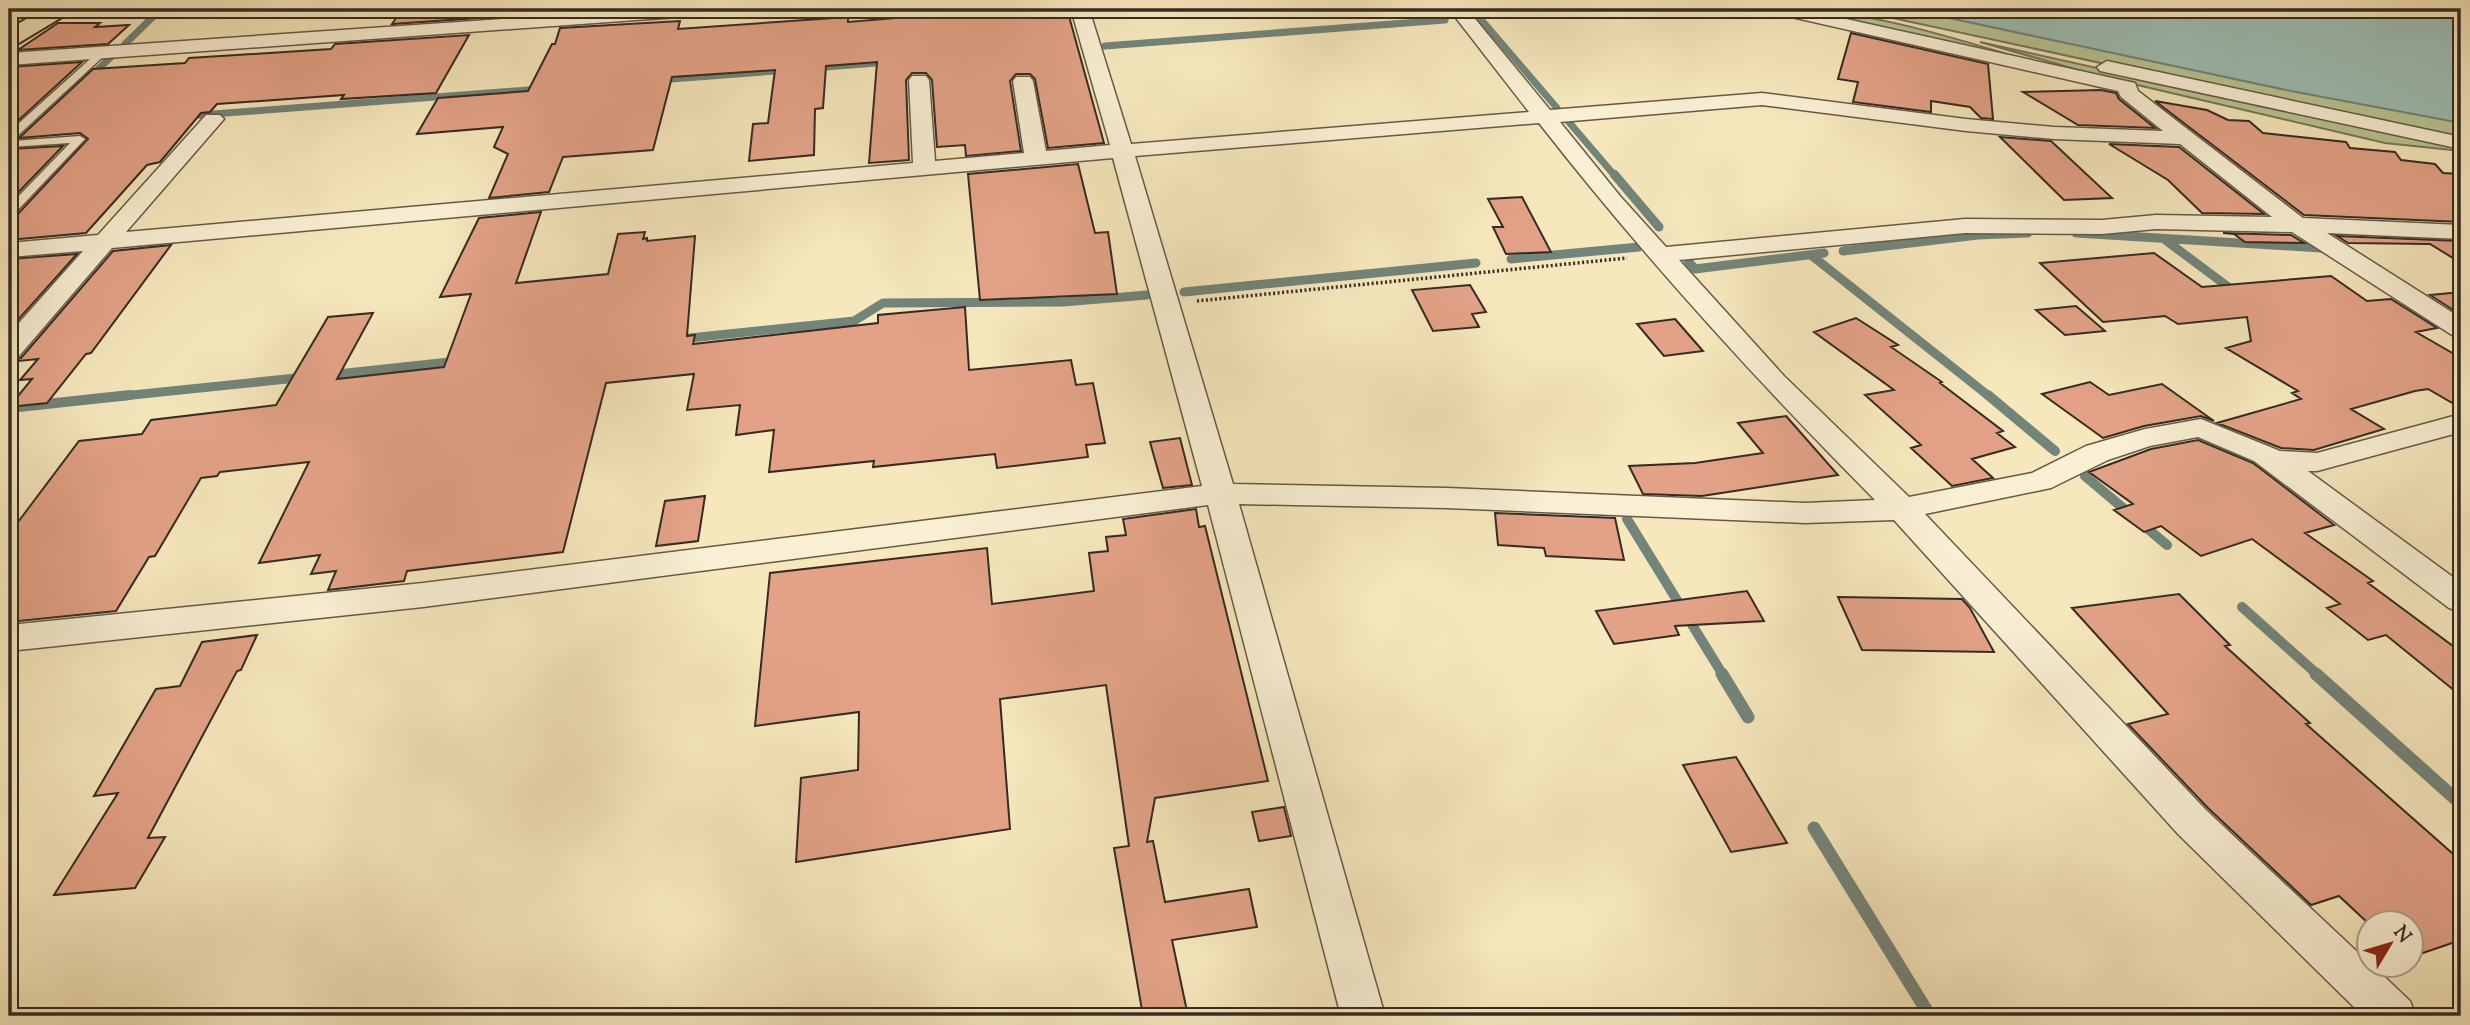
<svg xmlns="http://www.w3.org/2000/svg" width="2470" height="1025" viewBox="0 0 2470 1025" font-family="'Sorts Mill Goudy',serif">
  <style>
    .green { fill: #b9c693; stroke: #77785b; stroke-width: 2 }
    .water { fill: #9dbfb4; stroke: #73847a; stroke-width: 2 }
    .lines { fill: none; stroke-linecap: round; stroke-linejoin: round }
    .stream-far3 { stroke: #73847a; stroke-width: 7 }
    .stream-far2 { stroke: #73847a; stroke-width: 9 }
    .stream-far1 { stroke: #73847a; stroke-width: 10 }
    .stream { stroke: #73847a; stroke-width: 13 }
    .building { fill: #e3a287; stroke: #352b23; stroke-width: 2 }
    .lane-casing { stroke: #655a49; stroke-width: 3 }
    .street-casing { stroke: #655a49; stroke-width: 3 }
    .highway-casing { stroke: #352b23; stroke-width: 4 }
    .path { stroke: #352b23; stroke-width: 3.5; stroke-dasharray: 2 2.5; stroke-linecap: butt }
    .lane { fill: #f9efd3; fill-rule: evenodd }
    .street { fill: #f9efd3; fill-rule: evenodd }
    .highway { fill: #f6e7bc; fill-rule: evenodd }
  </style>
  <rect width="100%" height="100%" fill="#f6e7bc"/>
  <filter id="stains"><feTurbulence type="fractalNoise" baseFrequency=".00286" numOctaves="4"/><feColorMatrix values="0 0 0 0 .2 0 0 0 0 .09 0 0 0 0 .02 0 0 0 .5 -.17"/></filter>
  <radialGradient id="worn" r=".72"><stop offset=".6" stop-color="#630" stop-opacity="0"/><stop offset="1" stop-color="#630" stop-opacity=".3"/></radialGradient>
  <path class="green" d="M1785 9C1874 9 1975 45 2060 70Z
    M1851 9H1954L2461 114V137L2374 122Z
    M1980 42 2388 133 2461 146V151L2385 143 2103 77Z"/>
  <path class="water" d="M1907 9H2461V123L2291 91Z"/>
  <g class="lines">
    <path class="stream-far3" d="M1472 9 1557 108
      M125 44 161 9
      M1105 46 1445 20
      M812 68 890 62
      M90 77 111 57
      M658 80 789 70
      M187 116 541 89
      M1568 121 1615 176
      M9 155 25 140"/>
    <path class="stream-far2" d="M1614 174 1659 227
      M2076 233 2321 248
      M2164 239 2235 292
      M1843 251 1978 235 2028 233
      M1811 255 1990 397
      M1511 259 1639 247
      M1688 261 1695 269 1824 253
      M1184 292 1476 263
      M680 339 854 321 883 303 1063 302 1147 295
      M328 375 459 361
      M113 397 306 377"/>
    <path class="stream-far1" d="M1988 395 2055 451
      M9 408 130 395
      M2085 476 2167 545
      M1627 519 1723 675
      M2242 607 2318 675"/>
    <path class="stream" d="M1722 674 1748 717
      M2316 674 2461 804
      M1814 828 1930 1016"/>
  </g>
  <path class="building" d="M402 9H485L479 18 392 24Z
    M1006 9H1067L1104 143 1048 148 1035 79 1030 74H1016L1010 81 1021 151 966 156 965 145 937 147 932 80 926 73H912L906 80 909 160 869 163 877 62 826 66 823 108 815 109 814 155 749 161 753 124 768 123 775 70 672 77 653 150 563 157 549 192 489 198 508 154 494 147 503 127 417 134 438 98 528 91 552 44H555L560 28 680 21 678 29 848 17V22Z
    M58 23H100L95 27 129 25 108 44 18 50Z
    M1851 33 1988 64 1993 119 1981 118 1970 107 1931 101V112L1853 102 1858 82 1838 79Z
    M469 35 436 93 341 99 344 95 217 104 210 112 201 113 160 162 147 165 86 233 9 240V218L15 217 88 139 80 133 19 138 93 69 185 63 189 58 331 49 335 44Z
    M82 62 9 129V67Z
    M2101 90 2116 93 2119 99 2155 128 2078 125 2023 92Z
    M2155 101 2207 110 2228 120 2249 121 2263 133 2346 142 2350 148 2395 152 2401 160 2435 164 2443 173 2461 174V222L2304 215Z
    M2000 137 2051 141 2112 198 2064 200Z
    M2109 144 2179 147 2264 214 2202 213 2168 180Z
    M63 146 9 202V149Z
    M1078 164 1095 233 1108 232 1117 294 980 300 968 174Z
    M1522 197 1551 252 1506 254 1493 227H1503L1488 199Z
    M541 212 516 283 608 274 618 234 645 232 643 239 647 238V241L695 236 687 336 695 335 693 344 878 323V315L965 307 969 370 1071 360 1076 385 1093 383 1105 443 1086 445 1088 457 997 468 995 454 873 467 874 461 769 472 774 430 736 435 740 405 687 410 694 374 606 383 563 552 407 571 404 581 328 590 336 571 311 574 320 555 259 563 309 462 220 472 217 476 201 478 155 556 149 557 116 611 9 622V534L79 441 142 434 151 420 276 405 328 317 373 313 337 379 444 367 471 294 440 297 479 218Z
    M2223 233 2291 235 2304 243 2245 242 2234 234Z
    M2337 236 2461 241V263L2430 244 2348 243Z
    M171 245 91 353 86 354 47 403 9 407 32 379 20 380 38 359 9 362V360L21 358 113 251Z
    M2154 253 2202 287 2331 276 2367 301 2391 299 2437 328 2416 332 2461 358V408L2428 389 2415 391 2351 409 2384 429 2314 450 2281 448 2217 423 2301 399 2292 393 2298 391 2226 348 2251 341 2247 317 2178 324 2165 316 2103 322 2040 263Z
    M77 254 9 330V259Z
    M1470 285 1486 312 1472 314 1479 327 1433 331 1412 290Z
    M2461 292V315L2430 295Z
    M2076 306 2105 331 2065 335 2036 310Z
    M1856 318 1898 345 1891 347 1942 382 1940 383 2003 431 1997 433 2015 447 1972 459 1993 478 1952 486 1911 448 1921 445 1865 395 1894 390 1814 332Z
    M1675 319 1703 351 1664 356 1637 324Z
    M2090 382 2109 395 2162 384 2214 421 2201 416 2144 426 2103 438 2042 394Z
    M1786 416 1838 475 1702 496 1643 494 1629 466 1695 463 1763 453 1738 423Z
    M1180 438 1192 485 1163 488 1150 442Z
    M2198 440 2253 463 2334 525 2305 533 2373 581 2368 583 2461 652V696L2386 635 2368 640 2327 608 2340 604 2252 539 2201 556 2161 526 2144 532 2114 510 2133 504 2089 472 2151 449Z
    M705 496 698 541 656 546 665 501Z
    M1196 509 1199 527 1205 526 1268 781 1155 798 1147 842 1153 841 1165 902 1249 889 1257 927 1172 940 1188 1016H1143L1114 848 1129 846 1106 685 1000 699 1010 829 796 862 801 778 858 770 859 712 755 726 770 573 987 548 992 604 1094 591 1089 553 1108 551 1106 537 1126 535 1123 519Z
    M1495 513 1615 518 1624 560 1546 556 1544 548 1498 545Z
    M1747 591 1764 621 1675 626 1679 635 1614 644 1596 611Z
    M2179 594 2230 645 2225 646 2310 723 2306 724 2461 861V940L2411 957V923L2369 924 2339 896 2311 905 2208 808 2128 724 2168 714 2072 608Z
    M1838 597 1962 599 1970 608 1994 652 1862 650Z
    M257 635 241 670 237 671 148 838 165 837 135 888 54 895 118 793 94 796 156 689 180 686 202 642Z
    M1736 757 1787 843 1731 852 1683 765Z
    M1284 807 1291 836 1259 841 1252 812Z"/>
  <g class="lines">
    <g class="lane-casing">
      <path id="lane" d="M99 51 107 53 12 141 80 136 85 139 13 215 9 216V206L70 143 9 147V132Z"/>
    </g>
    <g class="street-casing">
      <path id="street" d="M646 9H729L720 14 9 65V53Z
        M1071 9H1089L1131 144 1529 112 1449 9H1467L1550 110 1762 93 1966 119 2054 127 2163 131 2121 97 2118 91 1778 14 1769 9H1801L2135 83 2138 91 2303 218 2461 225V239L2327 233 2461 318V337L2452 335 2292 232 2156 229 2102 234 1965 233 1679 260 1784 376 1909 497 2032 473 2086 446 2145 429 2201 419 2280 451 2317 453 2461 414V432L2317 471H2308L2461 583V612L2449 608 2254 461 2198 437 2150 446 2108 460 2051 488 1925 514 2206 810 2368 962V965H2372L2410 1001 2416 1016H2363L2178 834 1894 520 1805 523 1447 508 1239 504 1385 1016H1341L1208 505 423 607 9 651V625L423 583 1202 486 1113 158 112 248 19 356 9 358V334L83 251 9 257V243L98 235 206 115H220L224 119 126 232 913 163 909 80 912 76H926L929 80 935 161 1024 153 1013 81 1016 77H1030L1033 81 1046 151 1110 145ZM1762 105 1966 131 2054 139 2180 144 2272 217 2156 215 2102 220 1965 219 1666 247 1620 196 1560 122ZM1539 123C1643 256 1755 379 1875 500L1805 503 1447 488 1233 484 1135 156Z
        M2107 61 2461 137V149L2100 71 2097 67Z"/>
    </g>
    <g class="highway-casing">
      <path id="highway" d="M44 9H70L67 14 17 44 9 46V29Z"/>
    </g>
    <path class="path" d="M1197 301 1627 258"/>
    <use href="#lane" class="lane"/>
    <use href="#street" class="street"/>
    <use href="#highway" class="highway"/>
  </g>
  <rect width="2470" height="1025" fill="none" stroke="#f6e7bc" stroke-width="35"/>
  <rect x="10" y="10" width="2449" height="1004" fill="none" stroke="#352b23" stroke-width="3.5"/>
  <rect x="18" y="18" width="2435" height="990" fill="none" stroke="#352b23" stroke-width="2"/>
  <g transform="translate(2390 944) rotate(52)"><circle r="33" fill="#f9efd3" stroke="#aba18d" stroke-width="2"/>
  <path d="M0-5L12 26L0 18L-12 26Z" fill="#8f2418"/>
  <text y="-10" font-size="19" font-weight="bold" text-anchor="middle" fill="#352b23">N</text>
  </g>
  <rect width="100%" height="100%" filter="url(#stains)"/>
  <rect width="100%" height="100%" fill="url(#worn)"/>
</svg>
